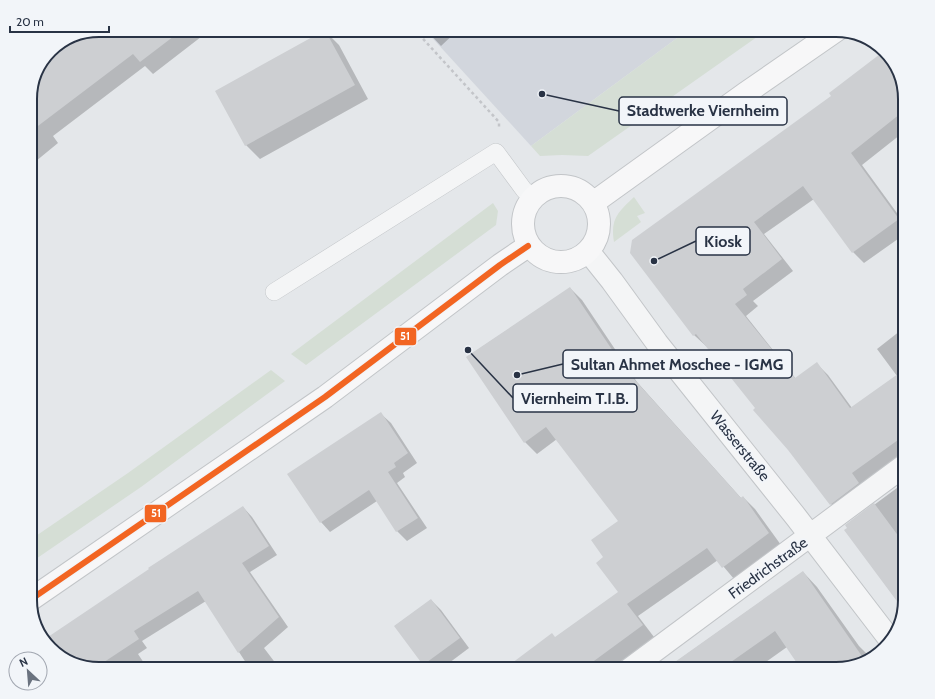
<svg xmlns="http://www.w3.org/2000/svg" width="935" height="699" viewBox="0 0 935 699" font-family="Cabin,sans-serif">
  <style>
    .built { fill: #d2d6dd }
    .green { fill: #d5ded5 }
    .shadow { fill: #0003 }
    .building { fill: #cdcfd2 }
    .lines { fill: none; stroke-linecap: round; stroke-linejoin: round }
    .lane-casing { stroke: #c2c5c8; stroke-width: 18 }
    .street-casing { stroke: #c2c5c8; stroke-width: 24 }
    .secondary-casing { stroke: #c2c5c8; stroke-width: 24 }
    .path { stroke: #c3c5c9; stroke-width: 2.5; stroke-dasharray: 3 3; stroke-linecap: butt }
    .lane { stroke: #f4f5f6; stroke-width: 17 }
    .street { stroke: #f4f5f6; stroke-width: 22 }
    .secondary { stroke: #f7f7f8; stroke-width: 22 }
    .bus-1-casing { stroke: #f2f5f9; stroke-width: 9 }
    .bus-1 { stroke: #f26522; stroke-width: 6 }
    .labels { text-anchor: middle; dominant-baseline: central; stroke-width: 4; stroke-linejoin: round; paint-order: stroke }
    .street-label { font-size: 15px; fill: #293345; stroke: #f2f5f9 }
    .rim { fill: none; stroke: #293345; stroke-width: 2 }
    .leader { fill: none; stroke: #293345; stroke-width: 1.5 }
    .callout-dot { fill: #293345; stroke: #f2f5f9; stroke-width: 1.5 }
    .callout { fill: #f2f5f9; stroke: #293345; stroke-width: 1.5 }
    .callout-label { font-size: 16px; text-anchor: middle; font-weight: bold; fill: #293345 }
    .line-badge { stroke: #f2f5f9; stroke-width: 1.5 }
    .badge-label { font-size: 11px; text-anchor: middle; font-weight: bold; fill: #fff }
  </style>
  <rect width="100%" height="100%" fill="#e4e7ea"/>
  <path class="built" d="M425 30H688L531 146Z"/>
  <path class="green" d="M688 30H767L588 156 562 155 540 156 531 146Z
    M634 197 645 213 637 216 641 222 614 242C610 219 618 212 634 197Z
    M493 203 498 211 496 225 306 365 291 354Z
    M271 370 285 381 141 487 30 563V540L128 473Z"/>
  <path class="shadow" d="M100 30H210L153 74 145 66 53 136 58 143 30 166V95L49 72 42 63 52 49 56 47Z
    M426 30H458L441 46Z
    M325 31 339 45 368 99 260 159 246 145Z
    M884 52 898 69 905 99V131L862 165 905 224V234L864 263 853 252 814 199 764 234 793 271 753 301 758 306 746 316 796 379 817 364 828 375 852 408 897 376 877 349 905 327V469L842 516 831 504 757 408 707 346H706L694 335 632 252 832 96Z
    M570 288 582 300 637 382 741 498 743 497 755 509 781 545 734 579 718 560 638 616 654 637 611 669H506L556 638 620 593 605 557 619 521 557 439 537 454 525 442 467 357Z
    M381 414 391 423 417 463 403 473 405 477 397 483 427 528 407 541 397 531 377 501 330 532 321 522Z
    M905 482V600L902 607 845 530 849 528 847 525Z
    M243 507 252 517 277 555 250 572 288 627 264 648 280 669H250L206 601 142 641 147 648 138 654 148 669H99L57 654 45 640Z
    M803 572 817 587 859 646 871 658 866 662 836 669 787 647 756 669H666Z
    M431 600 441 610 469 648 441 669H428L395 626Z"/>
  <path class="building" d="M100 30H182L140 62 133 54 30 132V95L37 69 54 47Z
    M325 30 355 85 245 146 215 91Z
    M884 51 898 69 905 99V110L851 153 899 219 852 253 803 186 754 222 782 259 743 289 747 295 735 304 795 378 817 362 850 408 905 369V435L852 473 859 483 830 505 788 450 753 410 755 408 696 334 693 336 630 253 632 240 831 96 829 93Z
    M570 287 625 369 741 498 743 496 769 533 722 568 707 548 627 604 643 625 583 669H504L552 633 555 637 618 592 596 563 603 557 591 540 618 521 546 427 524 443 466 357Z
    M381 412 408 453 394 463 396 467 388 472 418 518 396 532 369 490 320 523 287 474Z
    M874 503 905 545V600L902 608 844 530 847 528 845 525Z
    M243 506 269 546 242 563 279 617 238 653 198 591 134 631 139 639 95 668 57 654 45 639 149 569 148 568Z
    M803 571 866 662 836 669H801L775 631 721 669H665Z
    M431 599 460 638 423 665 394 626Z"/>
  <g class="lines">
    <g class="lane-casing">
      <path id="lane" d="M274 292 496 152 524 190 533 197"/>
    </g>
    <g class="street-casing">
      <path id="street" d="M588 251 612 281 657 343 796 517 891 641
        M630 669 905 465"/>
    </g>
    <g class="secondary-casing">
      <path id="secondary" d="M523 224a38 38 0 1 1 76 0a38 38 0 1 1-76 0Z
        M593 203 746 93 837 30
        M30 600 325 397 500 265 528 246"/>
    </g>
    <path class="path" d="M415 30 499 122V127"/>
    <use href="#lane" class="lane"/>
    <use href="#street" class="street"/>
    <use href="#secondary" class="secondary"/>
    <g class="bus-1-casing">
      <path id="bus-1" d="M30 600 325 397 500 265 528 246"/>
    </g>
    <use href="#bus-1" class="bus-1"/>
  </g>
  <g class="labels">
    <g class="street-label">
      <text transform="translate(740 446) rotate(51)">Wasserstraße</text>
      <text transform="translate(768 568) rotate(-36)">Friedrichstraße</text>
    </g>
  </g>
  <path d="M0 0H935V699H0ZM99 37H836A62 62 0 0 1 898 99V600A62 62 0 0 1 836 662H99A62 62 0 0 1 37 600V99A62 62 0 0 1 99 37Z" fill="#f2f5f9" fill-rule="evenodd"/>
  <path class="rim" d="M99 37H836A62 62 0 0 1 898 99V600A62 62 0 0 1 836 662H99A62 62 0 0 1 37 600V99A62 62 0 0 1 99 37Z"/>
  <path class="leader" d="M542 94L619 111M654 261L696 241M517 375L563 364M468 350L513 398"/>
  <g class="callout-dot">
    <circle cx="542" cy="94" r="4"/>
    <circle cx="654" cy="261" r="4"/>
    <circle cx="517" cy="375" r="4"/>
    <circle cx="468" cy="350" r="4"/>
  </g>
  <g class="callout">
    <rect x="619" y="97" width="168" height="28" rx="4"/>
    <rect x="696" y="227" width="54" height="28" rx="4"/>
    <rect x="563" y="350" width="229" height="28" rx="4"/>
    <rect x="513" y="384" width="124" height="28" rx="4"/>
  </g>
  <g class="callout-label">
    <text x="703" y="116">Stadtwerke Viernheim</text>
    <text x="723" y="247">Kiosk</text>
    <text x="677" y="370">Sultan Ahmet Moschee - IGMG</text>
    <text x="575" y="404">Viernheim T.I.B.</text>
  </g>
  <g class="line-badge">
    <rect x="394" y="327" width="23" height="19" rx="4" fill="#f26522"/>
    <rect x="144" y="504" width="23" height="19" rx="4" fill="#f26522"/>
  </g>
  <g class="badge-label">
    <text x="405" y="340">51</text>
    <text x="156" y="517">51</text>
  </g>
  <g transform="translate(28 671) rotate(334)"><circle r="19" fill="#f2f5f9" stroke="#a2a7b1"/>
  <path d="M0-3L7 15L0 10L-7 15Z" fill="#6a727f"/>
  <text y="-6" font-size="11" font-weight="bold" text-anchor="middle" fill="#293345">N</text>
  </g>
  <path d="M10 26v6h99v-6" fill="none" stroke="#293345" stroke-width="2"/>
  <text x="16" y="26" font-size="12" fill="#293345" stroke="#f2f5f9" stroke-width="3" paint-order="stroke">20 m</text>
</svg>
